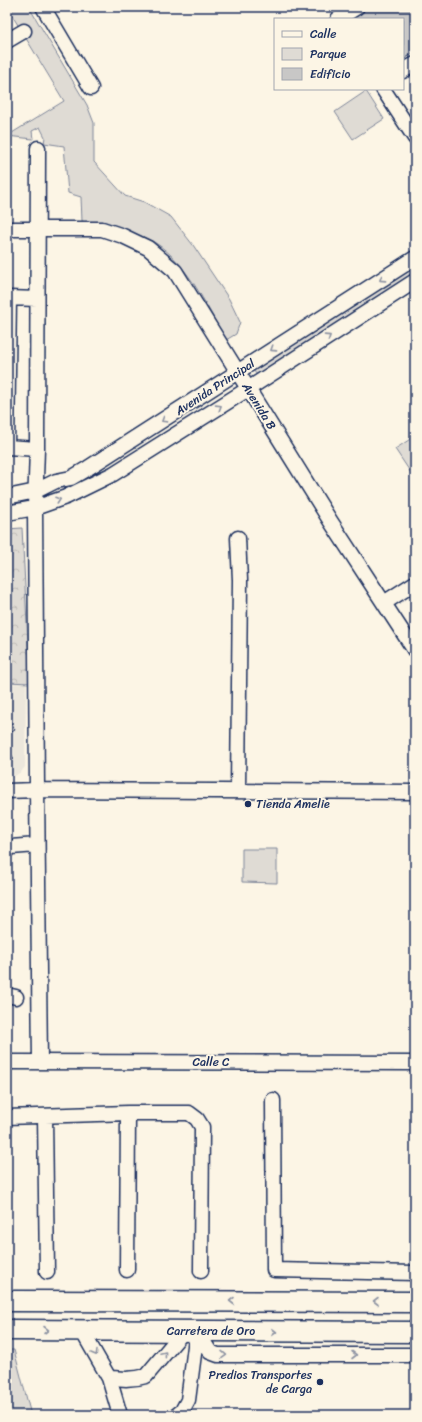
<svg xmlns="http://www.w3.org/2000/svg" width="422" height="1422" viewBox="0 0 422 1422" font-family="Sriracha,sans-serif">
  <style>
    .built { fill: #ece7dc }
    .green { fill: #dfdbd4; stroke: #7d8599 }
    .forest { fill: url(#forest-crowns); stroke: #7d8599 }
    .building { fill: #c8c7c6; stroke: #1b2f5e }
    .lines { fill: none; stroke-linecap: round; stroke-linejoin: round }
    .minor-casing { stroke: #1b2f5e; stroke-width: 17 }
    .highway-casing { stroke: #1b2f5e; stroke-width: 23 }
    .minor { stroke: #fcf5e5; stroke-width: 14 }
    .highway { stroke: #fcf5e5; stroke-width: 20 }
    .oneway { stroke: #8c92a2 }
    .poi-dot { fill: #1b2f5e; stroke: #fcf5e5; stroke-width: 1.5 }
    .labels { text-anchor: middle; dominant-baseline: central; stroke-width: 4; stroke-linejoin: round; paint-order: stroke }
    .street-label { font-size: 12px; fill: #1b2f5e; stroke: #fcf5e5 }
    .poi-label { font-size: 12px; fill: #1b2f5e; stroke: #fcf5e5; text-anchor: start }
  </style>
  <defs>
    <pattern id="forest-crowns" width="20" height="18" patternUnits="userSpaceOnUse"><rect width="20" height="18" fill="#dfdbd4"/><path d="M2 6a3 3 0 1 1 6 0M12 15a3 3 0 1 1 6 0" fill="none" stroke="#bfbcb8"/></pattern>
  </defs>
  <rect width="100%" height="100%" fill="#fcf5e5"/>
  <filter id="ink" filterUnits="userSpaceOnUse"><feTurbulence type="fractalNoise" baseFrequency=".025" numOctaves="2"/><feDisplacementMap in="SourceGraphic" scale="8" xChannelSelector="R" yChannelSelector="G"/><feConvolveMatrix kernelMatrix="1 2 1 2 8 2 1 2 1" color-interpolation-filters="sRGB"/></filter>
  <g filter="url(#ink)">
    <path class="built" d="M26 683 25 767 21 772 13 777H7V684Z"/>
    <path class="green" d="M7 7H29L87 105 94 123V162L125 196 144 202 171 217 193 245 229 299 240 322 236 334 226 340C206 306 185 256 148 239 127 229 104 226 82 221L81 197 68 193 64 146 44 143 45 137 40 127 32 131 33 139 7 136 64 101Z
      M366 91 384 119 353 139 335 112Z
      M415 264V275L259 375H257L253 370Z
      M415 436V470L411 473 395 449Z
      M242 849H277V883L242 882Z
      M7 1350H14L31 1415H7Z"/>
    <path class="forest" d="M22 528 30 683 7 682V529Z"/>
    <path class="building" d="M364 7H415L413 10 415 13V52L403 60V19H347Z
      M7 716 15 730 7 735Z
      M7 747 14 759 7 763Z"/>
    <g class="lines">
      <g class="minor-casing">
        <path id="minor" d="M43 7 91 88
          M338 19 357 7
          M7 41 24 31
          M403 71 415 64
          M383 89 415 138
          M38 148 37 449 35 508 37 790 40 1062
          M7 229H102L123 236 148 248 175 271 331 522 415 651
          M37 299 9 298 7 447 37 449
          M7 497 36 491 56 481 71 478 88 468 415 258
          M7 513 35 508 66 497 113 474 248 389 415 281
          M384 603 415 583
          M7 791 37 790 415 792
          M238 791 240 580 238 538
          M7 850 11 847 37 845
          M7 995 16 997
          M7 1062 415 1063
          M273 1100 274 1270 415 1273
          M45 1116 47 1272
          M7 1117 128 1113H189L197 1119 202 1127 201 1271
          M127 1270 128 1113
          M81 1329 109 1378 120 1415
          M197 1331 210 1352 218 1355H415
          M109 1378C122 1379 133 1380 146 1376L183 1332
          M177 1415 182 1411 188 1400 197 1331"/>
      </g>
      <g class="highway-casing">
        <path id="highway" d="M7 1301 415 1302
          M7 1330 415 1332"/>
      </g>
      <use href="#minor" class="minor"/>
      <use href="#highway" class="highway"/>
    </g>
    <defs><path id="oneway-chevron" d="M-2-3.5L2.5 0L-2 3.5" fill="none" stroke-width="1.6" stroke-linecap="round" stroke-linejoin="round"/></defs>
    <g class="oneway">
      <use href="#oneway-chevron" transform="translate(382 279) rotate(147)"/>
      <use href="#oneway-chevron" transform="translate(328 337) rotate(-33)"/>
      <use href="#oneway-chevron" transform="translate(273 349) rotate(147)"/>
      <use href="#oneway-chevron" transform="translate(219 407) rotate(-32)"/>
      <use href="#oneway-chevron" transform="translate(164 420) rotate(148)"/>
      <use href="#oneway-chevron" transform="translate(58 500) rotate(-19)"/>
      <use href="#oneway-chevron" transform="translate(232 1301) rotate(-180)"/>
      <use href="#oneway-chevron" transform="translate(376 1301) rotate(-180)"/>
      <use href="#oneway-chevron" transform="translate(46 1330)"/>
      <use href="#oneway-chevron" transform="translate(274 1332)"/>
      <use href="#oneway-chevron" transform="translate(95 1353) rotate(60)"/>
      <use href="#oneway-chevron" transform="translate(164 1354) rotate(-50)"/>
      <use href="#oneway-chevron" transform="translate(224 1355) rotate(1)"/>
      <use href="#oneway-chevron" transform="translate(354 1355)"/>
    </g>
  </g>
  <g class="poi-dot">
    <circle cx="248" cy="804" r="4"/>
    <circle cx="320" cy="1382" r="4"/>
  </g>
  <g class="labels">
    <g class="street-label">
      <text transform="translate(215 387) rotate(-33)">Avenida Principal</text>
      <text transform="translate(259 406) rotate(58)">Avenida B</text>
      <text x="211" y="1062">Calle C</text>
      <text x="211" y="1331">Carretera de Oro</text>
    </g>
    <g class="poi-label">
      <text x="256" y="804">Tienda Amelie</text>
      <text x="312" y="1375" text-anchor="end">Predios Transportes<tspan x="312" dy="14">de Carga</tspan></text>
    </g>
  </g>
  <rect width="422" height="1422" fill="none" stroke="#fcf5e5" stroke-width="24"/>
  <rect x="12" y="12" width="398" height="1398" fill="none" stroke="#1b2f5e" stroke-width="1.5" filter="url(#ink)"/>
  <rect x="274" y="18" width="130" height="72" fill="#fcf5e5" stroke="#a2a6af"/>
  <rect x="282" y="31" width="20" height="6" fill="#fcf5e5" stroke="#a2a6af"/>
  <text x="310" y="38" font-size="12" fill="#1b2f5e">Calle</text>
  <rect x="282" y="48" width="20" height="12" fill="#dfdbd4" stroke="#a2a6af"/>
  <text x="310" y="58" font-size="12" fill="#1b2f5e">Parque</text>
  <rect x="282" y="68" width="20" height="12" fill="#c8c7c6" stroke="#a2a6af"/>
  <text x="310" y="78" font-size="12" fill="#1b2f5e">Edificio</text>
</svg>
